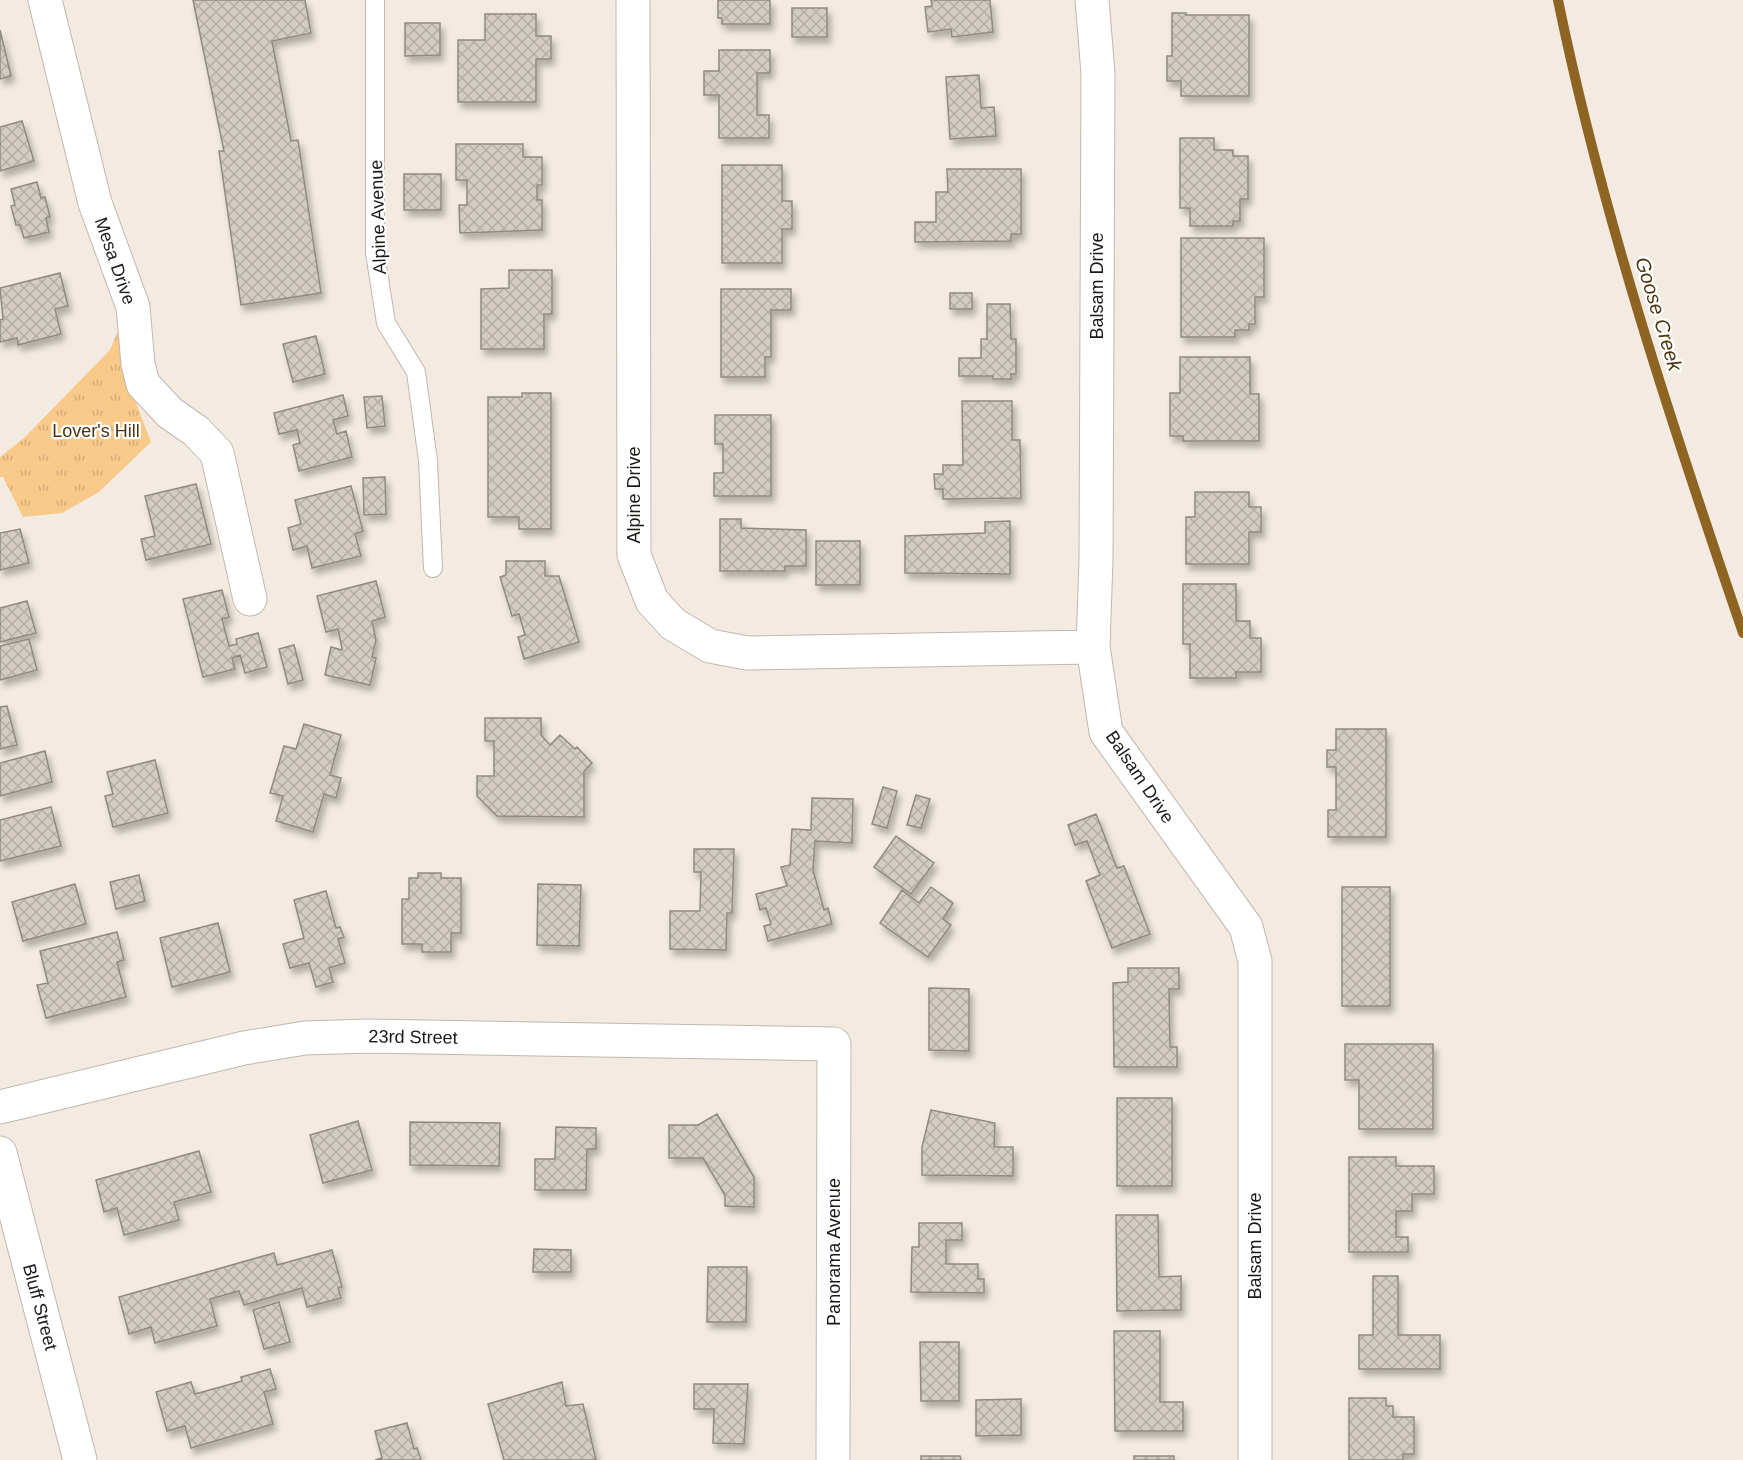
<svg xmlns="http://www.w3.org/2000/svg" width="1743" height="1460" viewBox="0 0 1743 1460" font-family="Helvetica,sans-serif">
  <style>
    .grass { fill: url(#grass-tufts) }
    .lines { fill: none; stroke-linecap: round; stroke-linejoin: round }
    .stream { stroke: #8e6423; stroke-width: 10 }
    .building { fill: url(#building-cross-hatch); stroke: #918a81; stroke-width: 1.5; filter: url(#shadow) }
    .lane-casing { stroke: #bfb8ae; stroke-width: 20 }
    .street-casing { stroke: #bfb8ae; stroke-width: 35 }
    .lane { stroke: #fff; stroke-width: 18 }
    .street { stroke: #fff; stroke-width: 33 }
    .labels { text-anchor: middle; dominant-baseline: central; stroke-width: 4.5; stroke-linejoin: round; paint-order: stroke }
    .street-label { font-size: 18px; fill: #1b1815; stroke: #fff }
    .park-label { font-size: 18px; fill: #4c330e; stroke: #fff }
    .water-label { font-size: 20px; font-style: italic; fill: #4c340e; stroke: #fff }
  </style>
  <defs>
    <pattern id="grass-tufts" width="24" height="20" patternUnits="userSpaceOnUse" patternTransform="scale(1.5)"><rect width="24" height="20" fill="#f8c989"/><path d="M3 7l-1-3M5 7V3M7 7l1-3M15 17l-1-3M17 17v-4M19 17l1-3" fill="none" stroke="#d4ac75"/></pattern>
    <pattern id="building-cross-hatch" width="8" height="8" patternUnits="userSpaceOnUse" patternTransform="scale(1.5)"><rect width="8" height="8" fill="#d4ccc3"/><path d="M0 0l8 8M0 8l8-8" fill="none" stroke="#b5aea7"/></pattern>
    <filter id="shadow"><feDropShadow dx="3.5" dy="6" stdDeviation="3" flood-color="#0004"/></filter>
  </defs>
  <rect width="100%" height="100%" fill="#f3ebe1"/>
  <path class="grass" d="M122 322 129 385 151 442 99 492 62 513 23 517 3 477H0V457L24 438 110 350Z"/>
  <g class="lines">
    <path class="stream" d="M1558 0C1602 215 1672 425 1743 633"/>
  </g>
  <path class="building" d="M193 0H305L311 33 272 41 291 141 298 140 321 293 241 305 219 151H224Z
    M718 0H770V24H722V18H718Z
    M931 0H990L993 32 952 37 951 29 928 32 925 7 932 6Z
    M792 8H827V37H792Z
    M1172 13H1186V15H1249V96H1181V81H1167V56H1172Z
    M485 14H536V36H551V59H536V102H458V40H485Z
    M405 23H440V55L405 56Z
    M0 30 11 76 0 79Z
    M719 50H770V73H757V115H769V138H719V95H704V71H719Z
    M979 75 981 108 994 107 996 136 950 139 946 77Z
    M22 121 34 161 0 171V127Z
    M1180 138H1214V150H1233V156H1248V199H1240V221H1233V226H1190V208H1180Z
    M456 144H523V157H542V185H537V200H542V230L460 233 459 205H467V180H456Z
    M722 165H782V201H792V229H782V263H722Z
    M947 169H1021V234H1011V241L915 242V222H936V192H948Z
    M404 174H441V210H404Z
    M37 182 41 198 45 197 50 217 46 218 49 232 24 238 20 225H16L11 206 15 205 11 189Z
    M1181 238H1264V297H1255V324H1249V330H1235V337H1181Z
    M509 270H552V314H544V349H481V289L509 288Z
    M60 273 68 306 55 309 61 334 18 345 17 338 0 342V320L3 319 0 288Z
    M721 289H791V310H771V357H765V377H721Z
    M950 293H972V309H950Z
    M987 304H1010L1011 339H1016V374H1011V379H993V376H959V358H981V339H987Z
    M316 336 325 374 293 382 283 344Z
    M1180 357H1250V394H1259V441H1183V436H1170V393H1180Z
    M522 393H551V529H519V517H488V397H522Z
    M343 395 348 416 333 420 337 434 346 431 352 457 299 471 293 445 300 443 297 430 279 434 274 413Z
    M382 396 385 426 367 428 364 397Z
    M962 401H1012V440H1020L1021 498 943 499V489H935L934 474H943V465H963Z
    M715 415H771V496H714V473H723V444H715Z
    M385 477 386 514 364 515 363 478Z
    M196 484 211 544 146 560 141 539 155 536 145 496Z
    M351 486 363 531 355 534 361 556 312 568 307 546 293 550 288 528 301 524 295 500Z
    M1195 492H1249V507H1261V532H1249V564H1186V517H1195Z
    M720 519H741V528L806 530V566H785V571H720Z
    M1010 521V574L905 573V536L985 533V522Z
    M20 529 29 563 0 570V533Z
    M816 541H860V585H816Z
    M506 561H545V576H559L579 642 524 659 518 637 525 635 519 614 512 616 500 577 506 575Z
    M376 581 385 617 372 621 376 640 372 657 376 658 370 685 325 675 331 647 342 650V648L338 629 326 632 317 596Z
    M1183 584H1236V621H1250V638H1261V672H1236V678H1190V644H1183Z
    M222 590 229 617 222 619 229 646 237 644 236 639 258 633 267 667 245 673 240 655 232 658 235 669 203 677 183 599Z
    M27 601 36 633 0 642V608Z
    M29 639 37 670 0 680V646Z
    M294 645 303 680 288 684 279 649Z
    M7 706 17 745 0 749V707Z
    M485 718H541V735L550 745 560 735 575 749 577 747 592 763 584 771V817L497 816 477 796V776H494V741H485Z
    M304 724 341 735 330 775 341 778 336 798 324 794 313 832 276 821 283 796 270 793 284 746 296 749Z
    M1336 729H1386V837H1328V810H1336V767H1327V750H1336Z
    M45 751 52 782 0 796V763Z
    M155 760 168 813 113 827 105 796 113 794 107 772Z
    M883 787 897 791 887 828 872 824Z
    M916 795 930 799 921 828 907 825Z
    M812 798 853 799 852 843 815 841 813 870 824 910 828 908 832 924 768 941 764 926 771 924 766 908 760 910 756 894 787 886 781 867 790 865 792 829 811 830Z
    M51 807 61 846 0 861V820Z
    M1096 814 1117 868 1124 866 1150 934 1112 948 1086 881 1100 875 1087 841 1075 845 1068 825Z
    M896 836 934 863 911 894 874 867Z
    M694 849H734L732 913H727L726 950 670 949V911H700L701 872H694Z
    M418 873H441V878H461V933H451V952H422V944H402V899H409V878H418Z
    M139 875 145 901 116 909 110 882Z
    M75 884 86 924 23 941 12 902Z
    M538 884 581 885 579 946 537 945Z
    M931 887 953 903 943 919 951 925 928 957 880 923 902 890 919 903Z
    M1342 887H1390V1006H1342Z
    M326 891 336 928 340 927 344 937 338 939 345 963 329 968 333 982 316 987 309 963 290 968 283 944 304 938 294 900Z
    M218 923 230 972 172 987 160 938Z
    M117 932 124 960 117 962 126 997 46 1018 37 985 48 983 40 951Z
    M1128 968H1179V989H1169L1170 1047H1177V1067H1114L1113 983 1128 982Z
    M929 988 969 989V1051L929 1050Z
    M1345 1044H1433V1129H1359V1080H1345Z
    M1117 1098H1172V1186H1117Z
    M931 1110 995 1123 994 1147H1013V1176L922 1175V1147Z
    M717 1114 754 1177V1207L725 1206V1195L703 1158H669V1125H698Z
    M358 1121 372 1170 323 1183 310 1135Z
    M410 1122 500 1123 499 1166 410 1165Z
    M556 1127 596 1128V1149H587L586 1190H535V1159H555Z
    M199 1151 211 1192 174 1202 179 1220 124 1235 117 1208 104 1212 96 1180Z
    M1349 1157H1396V1166H1434V1194H1412V1211H1396V1237H1408V1252H1349Z
    M1116 1215H1158L1159 1277 1181 1276V1310L1117 1311Z
    M919 1223H962V1240H946V1264H978V1279H984V1293L911 1292 912 1247H919Z
    M534 1249 571 1250V1272H533Z
    M332 1250 342 1287 338 1288 341 1298 307 1307 302 1288 244 1305 239 1291 210 1299 217 1326 155 1343 151 1327 129 1334 119 1297 274 1253 277 1265Z
    M708 1267H747L746 1322H707Z
    M1373 1276H1398V1335H1440V1369H1359V1335H1373Z
    M279 1302 290 1342 264 1349 253 1310Z
    M1114 1331H1160V1402H1183V1431H1115Z
    M920 1342H959V1401H921Z
    M270 1369 276 1389 264 1392 273 1424 191 1448 185 1426 167 1431 156 1392 191 1382 195 1394 242 1381 241 1377Z
    M562 1382 566 1406 583 1404 596 1460H504L488 1404Z
    M694 1384H748L744 1444 713 1443 714 1409H694Z
    M1349 1398H1386V1406H1393V1417H1414V1454H1403V1460H1349Z
    M1021 1399V1435L976 1436V1400Z
    M407 1423 414 1449 417 1448 421 1460H375L382 1458 375 1431Z
    M921 1456H960L961 1460H921Z
    M1134 1456H1174V1460H1134Z"/>
  <g class="lines">
    <g class="lane-casing">
      <path id="lane" d="M375 0V253L386 323 416 372 428 461 433 568"/>
    </g>
    <g class="street-casing">
      <path id="street" d="M45 0 95 203 133 307 138 364 143 384 170 413 196 431 217 453 250 599
        M633 0 634 555 652 601 673 624 710 646 747 653 1093 647
        M1092 0 1098 73 1096 559 1093 647 1106 732 1246 927 1255 961V1460
        M0 1107 244 1048 305 1038 369 1036 834 1044 833 1460
        M0 1153 80 1460"/>
    </g>
    <use href="#lane" class="lane"/>
    <use href="#street" class="street"/>
  </g>
  <g class="labels">
    <g class="street-label">
      <text transform="translate(378 217) rotate(-92)">Alpine Avenue</text>
      <text transform="translate(115 261) rotate(71)">Mesa Drive</text>
      <text transform="translate(1097 286) rotate(-90)">Balsam Drive</text>
      <text transform="translate(634 495) rotate(-90)">Alpine Drive</text>
      <text transform="translate(1140 777) rotate(56)">Balsam Drive</text>
      <text transform="translate(413 1037) rotate(1)">23rd Street</text>
      <text transform="translate(1255 1246) rotate(-90)">Balsam Drive</text>
      <text transform="translate(834 1252) rotate(-90)">Panorama Avenue</text>
      <text transform="translate(40 1307) rotate(75)">Bluff Street</text>
    </g>
    <g class="park-label">
      <text x="96" y="431">Lover's Hill</text>
    </g>
    <g class="water-label">
      <text transform="translate(1659 314) rotate(73)">Goose Creek</text>
    </g>
  </g>
</svg>
